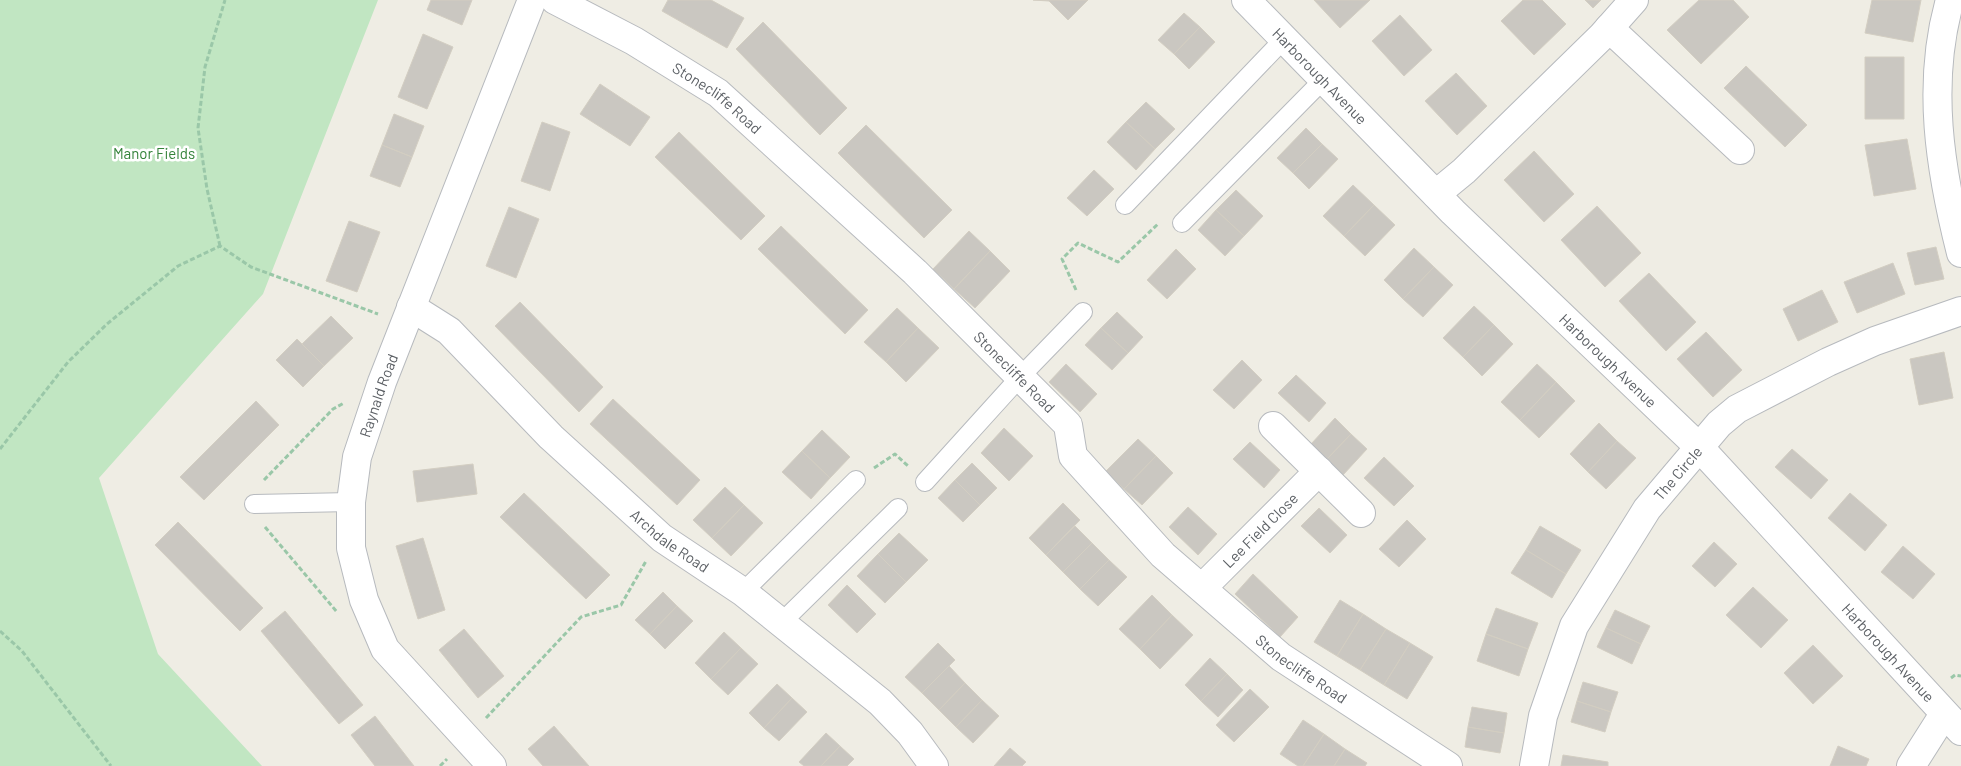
<svg xmlns="http://www.w3.org/2000/svg" width="1961" height="766" viewBox="0 0 1961 766" font-family="Barlow,sans-serif">
  <style>
    .green { fill: #c1e6c2 }
    .building { fill: #cac7c1; stroke: #d3cec2 }
    .lines { fill: none; stroke-linecap: round; stroke-linejoin: round }
    .service-casing { stroke: #b7babe; stroke-width: 20 }
    .minor-casing { stroke: #b7babe; stroke-width: 30 }
    .tertiary-casing { stroke: #b7babe; stroke-width: 30 }
    .path { stroke: #9ac7a8; stroke-width: 3; stroke-dasharray: 5 2.5; stroke-linecap: butt }
    .service { stroke: #fff; stroke-width: 18 }
    .minor { stroke: #fff; stroke-width: 28 }
    .tertiary { stroke: #fff; stroke-width: 28 }
    .labels { text-anchor: middle; dominant-baseline: central; stroke-width: 5; stroke-linejoin: round; paint-order: stroke }
    .street-label { font-size: 15px; fill: #5c6065; stroke: #fff }
    .park-label { font-size: 15px; fill: #34833a; stroke: #fff }
  </style>
  <rect width="100%" height="100%" fill="#efede4"/>
  <path class="green" d="M0 0H378L263 294 99 478 158 654 262 766H0Z"/>
  <path class="building" d="M431 0H472L462 25 427 10Z
    M668 0H711L744 18 727 48 662 11Z
    M1033 0H1088L1068 20 1049 1Z
    M1314 0H1370L1340 28Z
    M1523 0H1542L1566 24 1534 55 1501 21Z
    M1585 0H1601L1593 8Z
    M1699 0H1733L1749 17 1701 64 1667 30Z
    M1872 0H1921L1913 42 1865 33Z
    M1184 13 1200 27 1174 54 1158 40Z
    M1400 15 1432 50 1404 76 1372 41Z
    M763 22 847 108 820 135 736 49Z
    M1200 27 1215 42 1189 69 1174 54Z
    M423 34 453 47 427 109 398 97Z
    M1865 57H1904V119H1865Z
    M1746 66 1807 125 1785 147 1724 88Z
    M1456 73 1487 106 1457 135 1425 101Z
    M600 84 650 117 630 146 580 114Z
    M1146 102 1175 129 1155 149 1126 122Z
    M394 114 424 126 412 157 382 145Z
    M542 122 570 132 550 191 521 181Z
    M1126 122 1155 149 1136 170 1107 142Z
    M866 125 952 210 924 238 838 153Z
    M1306 128 1322 144 1293 173 1277 158Z
    M679 132 765 216 741 240 655 157Z
    M1907 139 1916 189 1874 196 1865 145Z
    M1322 144 1338 159 1309 189 1293 173Z
    M382 145 412 157 400 187 370 176Z
    M1534 151 1574 194 1544 222 1504 180Z
    M1094 170 1114 189 1087 216 1067 198Z
    M1353 185 1374 205 1344 236 1323 216Z
    M1236 190 1263 216 1244 236 1216 210Z
    M1374 205 1395 225 1365 256 1344 236Z
    M1597 206 1641 253 1605 287 1561 240Z
    M509 207 539 219 516 278 486 266Z
    M1216 210 1244 236 1225 256 1198 230Z
    M349 221 380 232 357 292 326 281Z
    M781 226 868 310 845 334 758 249Z
    M969 231 990 251 954 289 933 269Z
    M1936 247 1944 279 1915 285 1907 253Z
    M1414 248 1434 267 1403 299 1384 280Z
    M1176 249 1196 269 1167 299 1147 280Z
    M990 251 1010 271 975 308 954 289Z
    M1893 263 1905 294 1857 313 1844 282Z
    M1434 267 1453 285 1423 317 1403 299Z
    M1649 273 1696 322 1666 351 1619 301Z
    M1822 290 1838 322 1798 341 1783 309Z
    M520 302 603 387 579 412 495 326Z
    M1474 306 1494 325 1463 357 1443 338Z
    M897 308 918 328 886 362 864 342Z
    M1117 312 1143 337 1128 353 1101 328Z
    M331 316 353 338 324 366 302 344Z
    M1494 325 1513 344 1482 376 1463 357Z
    M918 328 939 348 906 382 886 362Z
    M1101 328 1128 353 1112 370 1085 345Z
    M1706 332 1742 370 1713 397 1677 359Z
    M297 339 324 366 303 387 276 360Z
    M1944 352 1953 398 1919 405 1910 359Z
    M1242 360 1262 380 1234 409 1213 390Z
    M1066 364 1097 394 1080 412 1049 382Z
    M1537 364 1556 382 1520 420 1501 402Z
    M1296 375 1326 403 1309 422 1278 393Z
    M1556 382 1575 401 1539 438 1520 420Z
    M613 399 700 480 677 505 590 424Z
    M256 401 279 425 204 500 180 477Z
    M1335 418 1351 434 1327 459 1311 444Z
    M1599 423 1617 441 1588 472 1570 454Z
    M1004 428 1033 456 1009 481 981 453Z
    M822 430 850 457 830 478 802 451Z
    M1351 434 1367 449 1343 475 1327 459Z
    M1138 439 1156 456 1124 489 1106 471Z
    M1617 441 1636 458 1606 489 1588 472Z
    M1250 442 1280 470 1264 488 1233 459Z
    M1792 449 1828 480 1811 499 1775 467Z
    M802 451 830 478 811 499 782 472Z
    M1156 456 1173 473 1142 505 1124 489Z
    M1384 457 1414 486 1394 506 1364 478Z
    M972 463 997 488 980 505 955 480Z
    M473 464 477 494 417 502 413 471Z
    M955 480 980 505 963 522 938 498Z
    M725 487 744 505 712 538 693 520Z
    M524 493 610 575 586 599 500 517Z
    M1850 493 1887 525 1865 551 1828 518Z
    M1063 503 1080 520 1046 555 1029 538Z
    M744 505 763 523 731 556 712 538Z
    M1188 507 1217 534 1198 555 1169 527Z
    M1319 508 1347 535 1330 553 1301 526Z
    M1407 520 1426 539 1399 567 1379 549Z
    M178 522 263 608 240 631 155 545Z
    M1075 526 1092 543 1063 572 1046 555Z
    M1540 526 1581 550 1566 574 1526 550Z
    M899 533 928 560 906 582 878 554Z
    M423 538 445 610 418 619 396 546Z
    M1714 542 1737 564 1715 587 1692 566Z
    M1092 543 1109 560 1080 589 1063 572Z
    M1903 546 1935 574 1913 599 1881 572Z
    M1526 550 1566 574 1552 598 1511 573Z
    M878 554 906 582 885 603 857 576Z
    M1109 560 1127 577 1098 606 1080 589Z
    M1253 574 1298 617 1280 637 1235 594Z
    M847 585 876 614 857 633 828 605Z
    M1753 587 1788 620 1761 648 1726 615Z
    M663 592 677 606 650 634 635 620Z
    M1152 595 1172 615 1140 649 1119 629Z
    M1340 600 1363 614 1337 656 1314 642Z
    M677 606 693 621 665 649 650 634Z
    M1496 608 1538 623 1528 649 1486 634Z
    M1615 610 1650 626 1641 644 1606 628Z
    M285 611 363 705 339 724 261 631Z
    M1363 614 1386 629 1360 670 1337 656Z
    M1172 615 1193 635 1160 669 1140 649Z
    M1606 628 1641 644 1632 664 1597 647Z
    M464 629 504 676 478 698 439 650Z
    M1386 629 1410 643 1384 685 1360 670Z
    M724 632 741 648 711 679 695 663Z
    M1486 634 1528 649 1519 676 1477 661Z
    M938 643 955 660 922 693 905 677Z
    M1410 643 1433 657 1407 699 1384 685Z
    M1813 645 1843 676 1813 704 1784 673Z
    M741 648 758 664 728 695 711 679Z
    M1210 658 1227 674 1201 701 1185 685Z
    M949 666 965 683 939 710 922 693Z
    M1227 674 1243 690 1218 717 1201 701Z
    M1583 682 1618 692 1611 712 1577 701Z
    M965 683 982 700 956 727 939 710Z
    M777 684 792 698 764 728 749 713Z
    M1250 689 1269 707 1234 742 1216 725Z
    M792 698 807 712 779 741 764 728Z
    M982 700 999 716 973 743 956 727Z
    M1577 701 1611 712 1605 732 1571 722Z
    M1472 707 1507 713 1504 733 1468 727Z
    M375 716 414 766H375L351 735Z
    M1303 720 1324 734 1303 766H1298L1280 754Z
    M554 726 589 766H543L528 749Z
    M1468 727 1504 733 1500 753 1465 747Z
    M826 733 840 746 821 766H804L799 762Z
    M1324 734 1345 749 1334 766H1303Z
    M840 746 854 759 847 766H821Z
    M1838 746 1869 759 1866 766H1830Z
    M1010 748 1026 762 1022 766H994Z
    M1345 749 1367 763 1365 766H1334Z
    M1563 755 1608 762V766H1561Z"/>
  <g class="lines">
    <g class="service-casing">
      <path id="service" d="M1125 205 1284 39
        M1182 223 1323 80
        M925 482 1020 377 1083 312
        M254 504 351 502
        M743 592 856 480
        M781 623 898 508"/>
    </g>
    <g class="minor-casing">
      <g id="minor">
        <path id="s1" d="M555 0 634 41 718 93 915 272 1068 425 1073 456 1163 555 1281 657 1448 766"/>
        <path d="M1950 0C1926 84 1940 170 1961 253"/>
        <path d="M1609 28 1740 150"/>
        <path d="M1436 194 1464 171 1602 36 1634 0"/>
        <path id="s2" d="M411 307 449 331 551 437 662 538 743 592 880 702 910 733 934 766"/>
        <path d="M1273 426 1361 513"/>
        <path id="s3" d="M1202 588 1319 471"/>
        <path id="s4" d="M492 766 385 649 364 600 351 548V502L357 457 382 382 532 0"/>
        <path id="s5" d="M1534 766 1543 716 1574 626 1647 509 1719 424 1737 409 1828 362 1875 341 1961 311"/>
        <path d="M1911 766 1944 714"/>
      </g>
    </g>
    <g class="tertiary-casing">
      <g id="tertiary">
        <path id="s6" d="M1246 0 1453 212 1700 448 1961 731"/>
      </g>
    </g>
    <path class="path" d="M220 246 207 189 198 128 205 67 225 0
      M1076 290 1062 259 1078 243 1118 262 1158 224
      M0 449 68 362 107 324 178 266 220 246 251 267 378 314
      M874 468 895 454 908 466
      M264 480 333 409 344 403
      M265 527 337 612
      M0 631 22 651 111 766
      M1951 678 1955 675 1961 676
      M486 718 581 617 621 605 646 561
      M440 766 447 759"/>
    <use href="#service" class="service"/>
    <use href="#minor" class="minor"/>
    <use href="#tertiary" class="tertiary"/>
  </g>
  <g class="labels">
    <g class="street-label">
      <text stroke="none"><textPath href="#s6" startOffset="106">Harborough Avenue</textPath></text>
      <text stroke="none"><textPath href="#s1" startOffset="190">Stonecliffe Road</textPath></text>
      <text stroke="none"><textPath href="#s6" startOffset="511">Harborough Avenue</textPath></text>
      <text stroke="none"><textPath href="#s1" startOffset="595">Stonecliffe Road</textPath></text>
      <text stroke="none"><textPath href="#s4" startOffset="422">Raynald Road</textPath></text>
      <text stroke="none"><textPath href="#s5" startOffset="331">The Circle</textPath></text>
      <text stroke="none"><textPath href="#s3" startOffset="82">Lee Field Close</textPath></text>
      <text stroke="none"><textPath href="#s2" startOffset="350">Archdale Road</textPath></text>
      <text stroke="none"><textPath href="#s6" startOffset="916">Harborough Avenue</textPath></text>
      <text stroke="none"><textPath href="#s1" startOffset="1015">Stonecliffe Road</textPath></text>
    </g>
    <g class="park-label">
      <text x="154" y="153">Manor Fields</text>
    </g>
  </g>
</svg>
